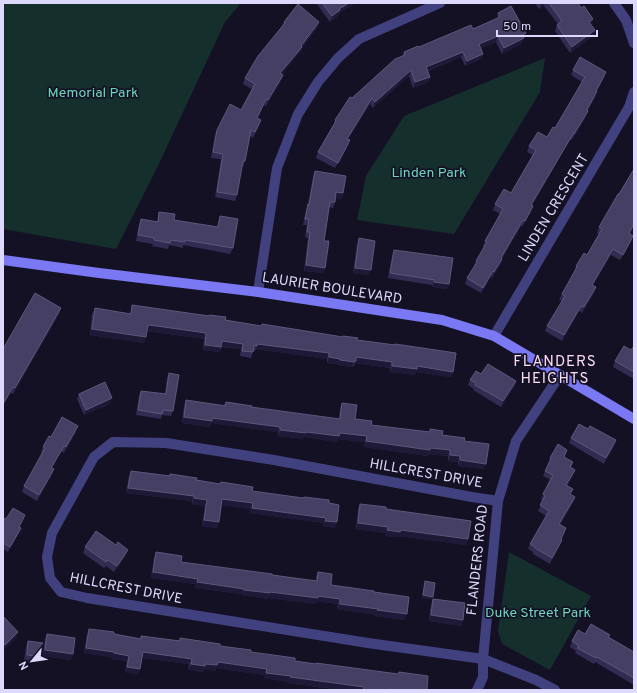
<svg xmlns="http://www.w3.org/2000/svg" width="637" height="693" viewBox="0 0 637 693" font-family="Overpass,sans-serif">
  <style>
    .green { fill: #152f2d }
    .lines { fill: none; stroke-linecap: round; stroke-linejoin: round }
    .street { stroke: #424180; stroke-width: 10 }
    .secondary { stroke: #7a79f3; stroke-width: 10 }
    .wall { fill: #332c52 }
    .shaded-wall { fill: #1f1938 }
    .building { fill: #453f64; stroke: #5d577c }
    .labels { text-anchor: middle; dominant-baseline: central; stroke-width: 3.5; stroke-linejoin: round; paint-order: stroke }
    .park-label { font-size: 14px; fill: #6bd6b9; stroke: #151125 }
    .street-label { font-size: 14px; fill: #ddd9fc; stroke: #151125 }
    .neighbourhood-label { font-size: 15px; letter-spacing: 1px; fill: #fcdbf0; stroke: #151125 }
  </style>
  <rect width="100%" height="100%" fill="#151125"/>
  <path class="green" d="M3 3H241L225 22 157 168 116 249 3 229Z
    M545 58 540 92 454 234 357 220 366 176 404 116Z
    M509 552 591 596 550 670 502 644 498 631Z"/>
  <g class="lines">
    <path class="street" d="M614 3 626 20 634 43
      M258 292 277 168 298 114 318 82 338 58 359 39 440 3
      M494 336 629 107 634 92
      M498 501 472 497 274 460 166 443 113 442 94 457 52 533 47 557 50 578 61 592 87 598 368 643 483 659 536 680 555 690
      M477 690 483 677V659L498 501 516 441 560 375"/>
    <path class="secondary" d="M3 260 99 273 258 292 442 320 494 336 634 419"/>
  </g>
  <path class="wall" d="M316 3H356L339 13 338 16 330 22Z
    M535 3H578L581 8 593 19 591 24 595 30 593 36 570 53 555 31 557 25 558 24 544 6 539 9Z
    M498 13 526 33 521 44 502 54 496 42 481 48 483 54 481 59 465 66 461 57 428 71 430 77 428 82 413 88 409 76 373 108 370 104 348 139V146L335 168 316 158 318 152 333 126 335 120 352 98 402 56 404 52 473 29 497 18Z
    M284 22H319L317 28 301 49 300 52 282 74 283 75 281 81 266 106 264 105 257 119 259 126 253 138 250 136 245 161 243 167 242 166 237 195 235 201 215 197 221 159 211 158 215 135 217 130 241 110 252 89 243 84 245 78 282 26Z
    M573 70 604 78 597 91 595 97 587 111 586 117 572 140 570 139 532 205 533 206 531 212 522 227 521 226 502 259 500 265 492 278 491 277 481 293 465 284 467 278 474 267 476 261 484 247 483 246 485 241 500 214 493 210 495 204 511 193 533 155 527 152 529 146 547 137 555 128 582 82 571 75Z
    M634 169V226L630 234 631 242 620 260 611 255 593 285 596 287 594 293 582 313 579 311 562 341 545 331 547 326 562 301 559 300 562 294 574 272 576 266 587 255 599 234 597 233 599 227Z
    M315 171 343 193 341 199 335 198V202L333 208 329 207 324 241 325 268 323 273 304 271 308 238 305 237 307 225H303L306 210 308 204 313 177Z
    M159 212 174 220 217 227 220 216 233 248 230 254 183 245V248L169 245 168 249 152 246 153 244 136 241 139 224 141 219 157 222Z
    M359 238 368 275 353 273 357 244Z
    M394 250 449 284 447 289 432 287V285L388 278 392 256Z
    M132 305 225 320 357 340 453 372 451 377 416 372 415 375 390 372V368L355 363 354 367 353 366 352 367 338 365V364L327 363V359L256 349 255 351H253L251 358 240 356 241 349 222 347 219 352 203 350 204 339 147 331 144 343 90 335 92 314 95 308 130 314Z
    M59 314 13 394 11 393 3 349Z
    M634 346V379L613 367 615 361 631 350Z
    M169 373 173 411 171 416 162 415 161 419 136 415 139 396 141 391 165 394 167 378Z
    M481 374 516 381 514 387 501 407 473 390 474 389 468 385 470 380Z
    M79 394 110 404 84 415 77 399Z
    M186 400 224 405 226 402 251 407 339 419 340 408 342 403 355 419 371 425 429 432 430 429 442 435 464 441 484 469 458 466V462L448 461V456L429 454 428 456 364 447 365 442 338 439 337 442 304 437V439L278 436V432L211 423 210 427 182 423 184 406Z
    M588 429 616 440 614 446 604 464 569 443 571 438Z
    M76 432 64 453 61 451 52 468V475L37 501 22 492 24 486 42 453 41 452 43 447Z
    M567 450 564 457 573 462 571 467 575 470 573 476 567 486 571 495 575 497 573 502 560 525 566 528 561 539 562 540 560 545 550 564 533 554V552L528 549 530 544 546 516 538 511 543 501 541 500 543 494 551 480 543 476 545 471 548 465V464L550 458Z
    M131 471 169 476 170 474 196 480 252 491 329 503 335 528 323 526 324 523 250 513 251 509 222 505 217 528 202 526 205 506 192 504V501L126 493 129 476Z
    M360 504 386 509 468 539 466 545 399 536 398 537 385 536 386 533 356 529 358 509Z
    M3 520H23L19 527 21 528 19 533 8 552 3 549Z
    M85 547 126 555 114 572 106 566 104 568 83 553Z
    M156 552 181 562 316 581V577L318 572 331 585 374 592 405 620 375 616 376 615 337 609 338 604 317 601 316 604 268 598V599L242 595V594L195 588 196 584 151 578 154 558Z
    M425 581 433 597 432 599 422 598 424 584Z
    M433 599 463 620 461 626 429 621 431 604Z
    M89 629 114 634 140 639 141 636 179 641 180 638 295 661 316 664 398 674 399 672 427 690H340L288 683 289 682 264 678 265 675 216 668 215 671 204 669 203 672 188 670 189 664 142 658 138 674 125 672 127 661 111 659 112 657 84 653 87 634Z
    M47 634 73 654 71 660 43 656 45 639Z
    M585 634 609 637 634 652V685L595 662 594 664 575 653 576 651 570 647 572 641Z
    M28 641 41 657 39 663 24 660 26 647Z"/>
  <path class="shaded-wall" d="M349 3H356L339 13 338 16 330 22 332 16 339 9Z
    M542 3H545L544 6 539 9Z
    M593 19 591 25 589 22Z
    M319 22 317 28 301 49 300 52 278 79 280 73Z
    M595 30 593 36 570 53 572 47Z
    M526 33 521 44 502 54 504 48 522 35Z
    M498 36 496 42 477 50 479 44Z
    M463 52 461 57 424 72 426 67Z
    M483 54 481 59 465 66 467 61Z
    M411 70 409 76 373 108 375 102Z
    M606 72 604 78 594 96 596 91Z
    M283 75 281 81 266 106 268 100Z
    M430 77 428 82 413 88 415 82Z
    M597 91 595 97 584 116 587 110Z
    M372 98 370 104 345 144 347 139Z
    M266 99 264 105 255 124 257 118Z
    M588 111 586 117 572 140 574 134Z
    M261 120 259 126 253 138 255 132Z
    M573 134 570 139 529 211 531 205Z
    M350 140 348 146 335 168 338 163Z
    M336 192 343 193 341 199 334 198Z
    M533 206 531 212 522 227 525 221Z
    M523 220 521 226 499 264 501 258Z
    M634 224V226L627 239 629 233Z
    M633 236 631 242 620 260 623 255Z
    M613 249 611 255 590 290 592 285Z
    M502 259 500 265 492 278 494 272Z
    M306 265 325 268 323 273 304 271Z
    M355 268 371 270 368 275 353 273Z
    M493 271 491 277 481 293 483 288Z
    M434 282 449 284 447 289 432 287Z
    M596 287 594 293 582 313 584 307Z
    M581 306 579 311 562 341 564 335Z
    M61 308 59 314 13 394 15 388Z
    M148 325 206 333 204 339 146 331Z
    M92 329 146 337 144 343 90 335Z
    M222 341 243 344 241 349 220 346Z
    M257 344 329 353 327 359 256 349Z
    M205 345 221 347 219 352 203 350Z
    M329 357 340 359 338 364 327 363Z
    M356 357 392 362 390 368 355 363Z
    M340 360 354 362 352 367 338 365Z
    M392 366H417L453 372 451 377 416 372 415 375 390 372Z
    M516 381 514 387 501 407 503 401Z
    M13 387 11 393 3 406V404Z
    M112 398 110 404 84 415 86 410Z
    M184 417 212 418 280 427 278 432 211 423 210 427 182 423Z
    M78 426 76 432 64 453 66 447Z
    M280 430 340 433 367 436 365 442 338 439 337 442 304 437V439L278 436Z
    M616 440 614 446 604 464 606 458Z
    M366 441 431 448 450 450 448 456 429 454 428 456 364 447Z
    M450 455 460 456 458 462 448 461Z
    M460 460 486 464 484 469 458 466Z
    M54 469 52 475 37 501 39 495Z
    M575 470 573 476 564 491 566 485Z
    M128 488 194 496 192 501 126 493Z
    M575 497 573 502 557 530 559 524Z
    M194 498 207 500 205 506 192 504Z
    M222 499 253 503 251 509 220 505Z
    M252 508 326 518 324 523 250 513Z
    M204 520 219 522 217 528 202 526Z
    M325 521 337 522 335 528 323 526Z
    M358 523 388 527 386 533 356 529Z
    M21 528 19 533 8 552 10 547Z
    M566 528 564 534 559 544 561 539Z
    M387 530H401L468 539 466 545 399 536 398 537 385 536Z
    M562 540 560 545 550 564 552 558Z
    M128 550 126 555 114 572 117 566Z
    M153 572 198 579 196 584 151 578Z
    M197 582 244 589 242 594 195 588Z
    M244 590 318 596 340 599 338 604 317 601 316 604 268 598V599L242 595Z
    M423 595 433 597 432 599 422 598Z
    M340 604 378 609 376 615 337 609Z
    M377 610 407 614 405 620 375 616Z
    M431 615 463 620 461 626 429 621Z
    M18 632 16 638 3 651 5 645Z
    M86 648 114 652 112 657 84 653Z
    M45 650 73 654 71 660 43 656Z
    M143 652 192 659 189 664 141 658Z
    M114 653 129 656 127 661 111 659Z
    M218 662 267 669 265 675 216 668 215 671 204 669 203 672 188 670 191 664Z
    M127 667 140 669 138 674 125 672Z
    M266 673 291 676 289 682 264 678Z
    M290 677 364 687 363 690H340L288 683Z"/>
  <path class="building" d="M322 3H349L339 9 340 10 332 16Z
    M549 3H578L581 8 584 6 593 19 589 22 595 30 572 47 557 25 562 21Z
    M298 4 319 22 301 46 302 47 280 73 283 75 268 100 266 99 257 118 261 120 255 132 251 130 245 161H243L237 195 217 192 223 154 213 152 217 130 230 104 241 110 255 84 245 78 258 56 285 23 284 22Z
    M511 6 526 33 522 35 524 38 504 48 498 36 479 44 483 54 467 61 463 52 426 67 430 77 415 82 411 70 375 102 372 98 347 139 350 140 338 163 318 152 336 121 335 120 350 97 352 98 395 59 405 55 404 52 418 46 419 47 471 25 473 29 500 17 498 13Z
    M580 57 606 72 596 91H597L587 110 588 111 574 134H573L531 205 533 206 525 221 523 220 501 258 502 259 494 272 493 271 483 288 467 278 477 262 476 261 487 242 485 241 503 209 495 204 504 189 511 193 536 150 529 146 538 132 547 137 553 127 555 128 585 77 573 70Z
    M634 169V224L629 233 633 236 623 255 613 249 592 285 596 287 584 307 581 306 564 335 547 326 565 296 562 294 577 267 576 266 584 253 587 255 602 229 599 227 618 194H619Z
    M315 171 346 176 343 193 336 192 335 202H330L324 241H329L325 268 306 265 310 232H307L309 219H305L308 204 309 205Z
    M159 212 175 214 174 220 218 227 220 216 238 219 233 248 185 240V242L171 240 170 243 154 240 155 238 138 235 141 219 158 222Z
    M359 238 375 241 371 270 355 268Z
    M394 250 453 258 449 284 434 282 435 280 390 273Z
    M35 293 61 308 15 388 13 387 3 404V349Z
    M132 305 209 316V315L226 317 225 320 261 326 262 324 343 337V336L358 338 357 340 395 345V344L456 353 453 372 417 366V369L392 366V362L356 357V361H355L354 362 340 360V359L329 357V353L257 344V346L254 345 253 352 242 351 243 344 222 341 221 347 205 345 206 333 157 326 148 325 146 337 92 329 95 308 131 314Z
    M624 346 631 350 634 346V372L615 361Z
    M488 364 516 381 503 401 475 385 476 383 470 380 476 371 481 374Z
    M169 373 179 375 173 411 163 410 162 414 138 410 141 391 166 394Z
    M105 382 112 398 86 410 79 394Z
    M186 400 225 406 226 402 252 406 251 407 340 419 342 403 357 405 355 419 372 421 371 425 430 432V429L443 431 442 435 465 438 464 441 489 444 486 464 460 460V456L450 455V450L431 448 430 450 366 441 367 436 340 433 339 436 306 432V433L280 430V427L212 418V421L184 417Z
    M62 417 78 426 66 447 64 446 51 468 54 469 39 495 24 486 45 448 43 447 49 436 51 437Z
    M579 424 588 429 590 426 616 440 606 458 571 438Z
    M558 444 567 450 564 457 573 462 570 467 575 470 566 485 573 489 570 494 575 497 559 524 566 528 561 539 562 540 552 558 535 548V547L530 544 549 511 540 505 545 496 543 494 553 475 545 471 551 459 550 458Z
    M131 471 170 476V474L197 478 196 480 220 484 221 482 253 487 252 491 303 498 304 497 329 500V503L339 505 337 522 325 521 326 518 252 508 253 503 222 499 219 522 204 520 207 500 194 498V496L128 488Z
    M360 504 386 507V509L471 521 468 539 401 530 400 532 387 530 388 527 358 523Z
    M13 508 25 515 19 527 21 528 10 547 3 543V520L4 518 6 519Z
    M96 531 116 545 118 542 128 550 117 566 108 560 106 562 85 547Z
    M156 552 182 556 181 562 272 574V575L317 581 318 572 332 574 331 585 374 591V592L409 597 407 614 377 610 378 609 340 604V599L318 596V598L270 592V593L244 590V589L197 582 198 579 153 572Z
    M425 581 435 583 433 597 423 595Z
    M433 599 465 603 463 620 431 615Z
    M3 616 18 632 5 645 3 644Z
    M591 624 610 635 608 637 634 652V678L597 657 596 658 577 648 579 646 572 641 578 630 585 634Z
    M89 629 114 632V634L141 639V636L180 641V638L220 644V646L251 650V652L295 658V661L316 664V663L398 674 399 672 428 676 427 690H398L389 689V690H363L364 687 290 677 291 676 266 673 267 669 218 662 217 665 205 664V666L191 664 192 659 143 652 140 669 127 667 129 656 114 653V652L86 648Z
    M47 634 75 638 73 654 45 650Z
    M28 641 43 643 41 657 27 655Z"/>
  <g class="labels">
    <g class="park-label">
      <text x="93" y="93">Memorial Park</text>
      <text x="429" y="173">Linden Park</text>
      <text x="538" y="613">Duke Street Park</text>
    </g>
    <g class="street-label">
      <text transform="translate(554 208) rotate(-59)">LINDEN CRESCENT</text>
      <text transform="translate(332 289) rotate(9)">LAURIER BOULEVARD</text>
      <text transform="translate(426 474) rotate(10)">HILLCREST DRIVE</text>
      <text transform="translate(478 560) rotate(-84)">FLANDERS ROAD</text>
      <text transform="translate(126 589) rotate(11)">HILLCREST DRIVE</text>
    </g>
    <g class="neighbourhood-label">
      <text x="555" y="362">FLANDERS<tspan x="555" dy="17">HEIGHTS</tspan></text>
    </g>
  </g>
  <rect width="637" height="693" fill="none" stroke="#ddd9fc" stroke-width="8"/>
  <g transform="translate(32 661) rotate(241)" stroke="#151125" stroke-width="3" paint-order="stroke">
  <path d="M0-3L7 15L0 10L-7 15Z" fill="#ddd9fc"/>
  <text y="-6" font-size="11" font-weight="bold" text-anchor="middle" fill="#ddd9fc">N</text>
  </g>
  <path d="M497 30v6h100v-6" fill="none" stroke="#ddd9fc" stroke-width="2"/>
  <text x="503" y="30" font-size="12" fill="#ddd9fc" stroke="#151125" stroke-width="3" paint-order="stroke">50 m</text>
</svg>
